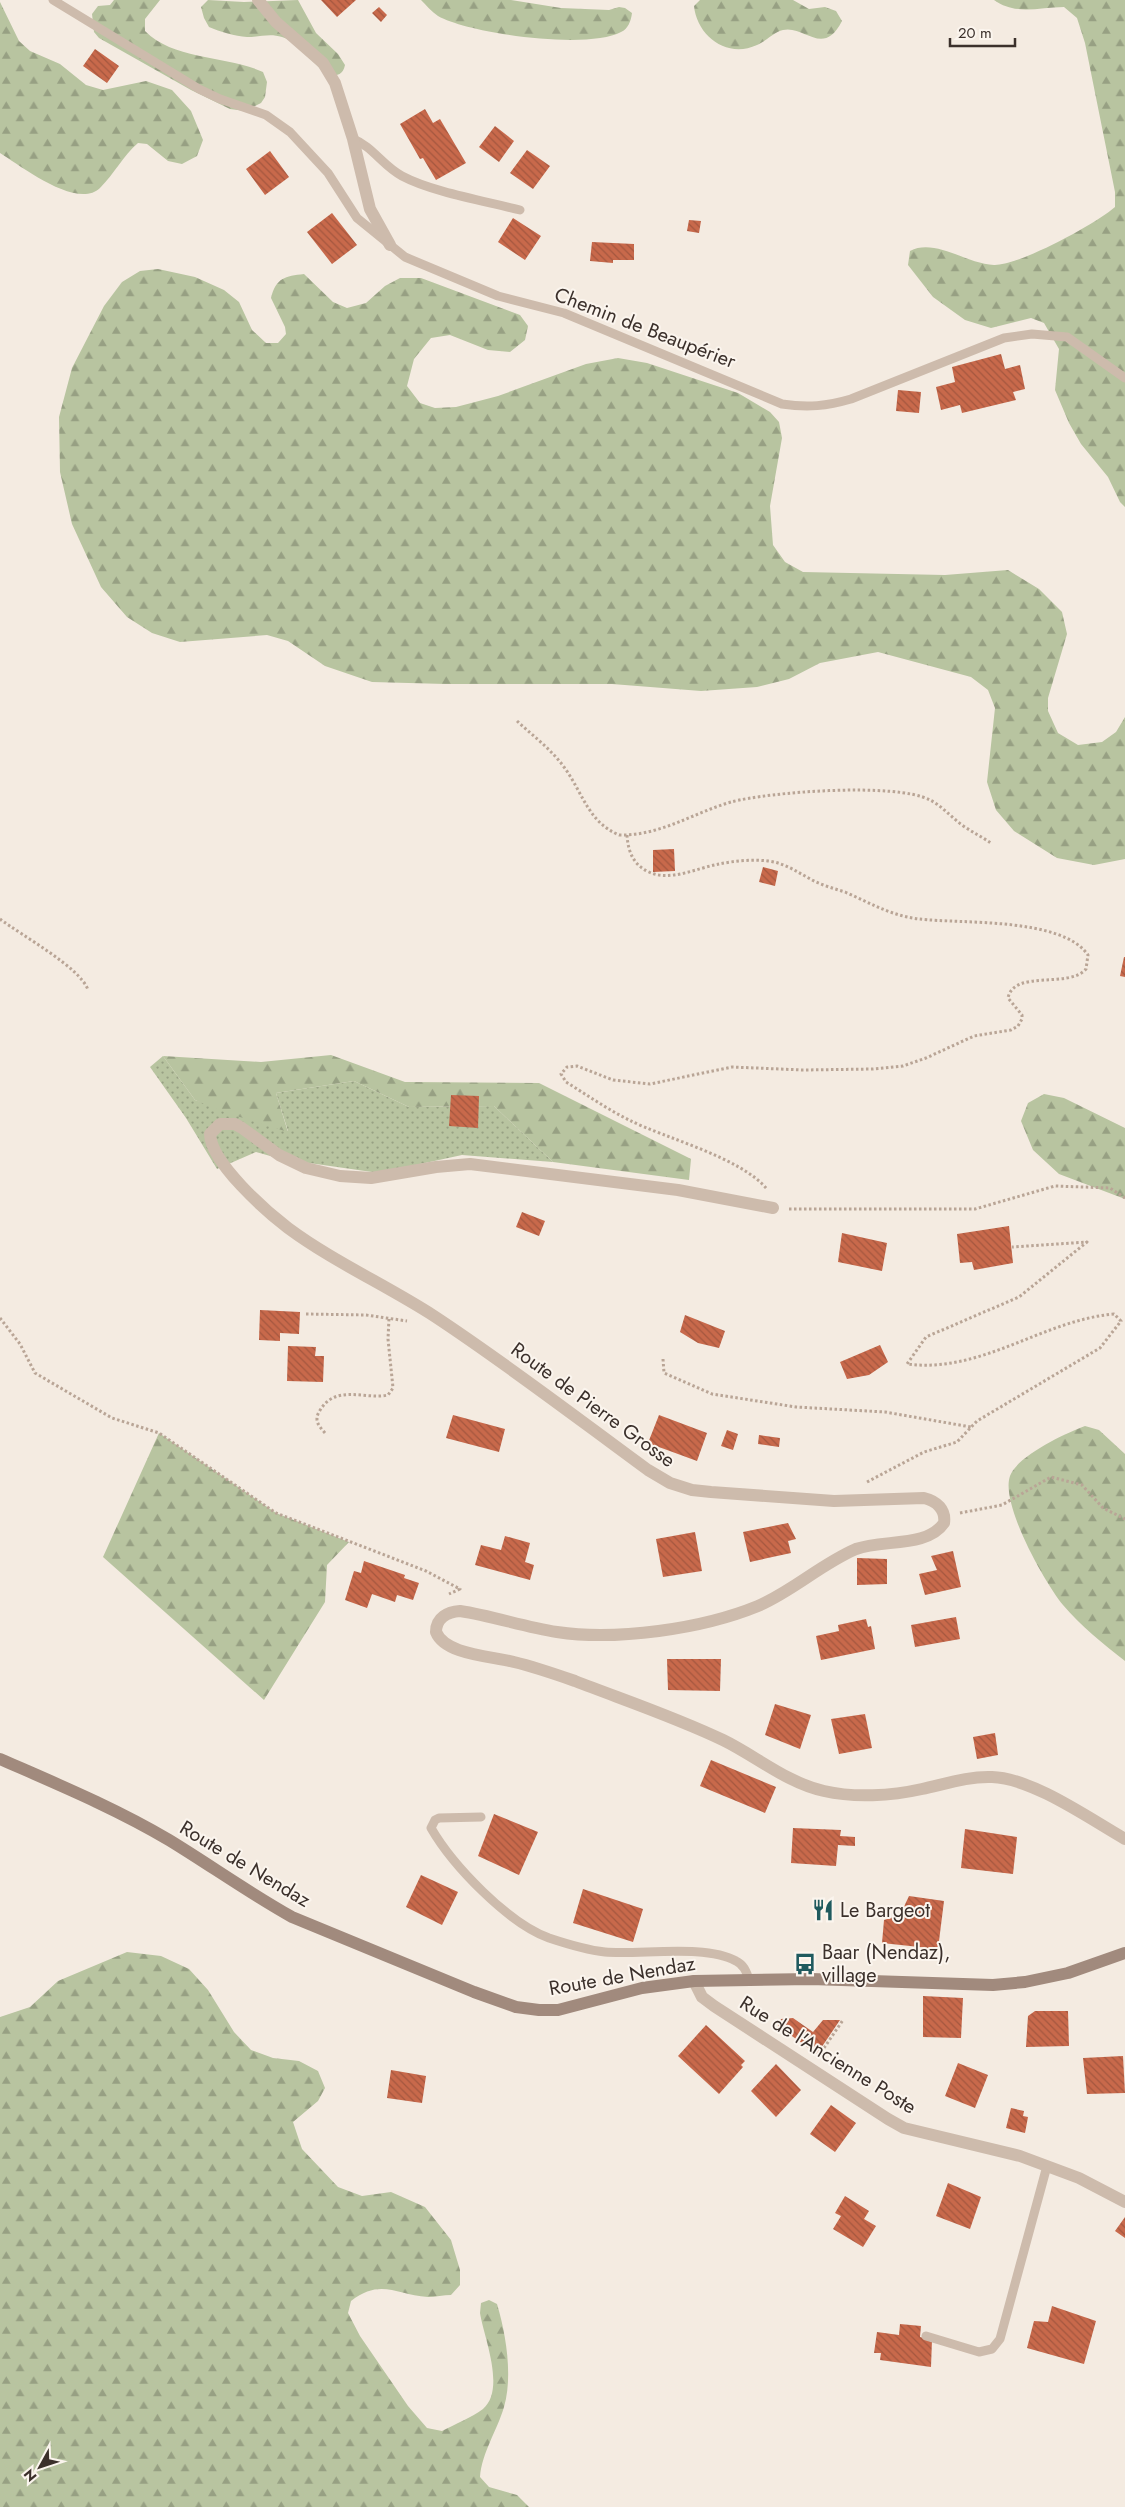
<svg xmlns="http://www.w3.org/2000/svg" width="1125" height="2507" viewBox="0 0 1125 2507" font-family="Jost,sans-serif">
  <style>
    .green { fill: url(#green-dots) }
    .forest { fill: url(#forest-firs) }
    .building { fill: url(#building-back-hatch) }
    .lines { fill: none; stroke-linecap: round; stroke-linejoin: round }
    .path { stroke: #b9a596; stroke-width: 3; stroke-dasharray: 2.5 2.5; stroke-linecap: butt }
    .service { stroke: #cdbbac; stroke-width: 9 }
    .minor { stroke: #cdbbac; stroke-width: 12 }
    .secondary { stroke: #a18a7d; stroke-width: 12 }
    .labels { text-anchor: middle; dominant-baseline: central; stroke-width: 4; stroke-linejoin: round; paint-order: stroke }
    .street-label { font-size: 20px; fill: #3b302b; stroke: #fbf5ee }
    .poi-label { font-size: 20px; fill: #3b302b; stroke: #fbf5ee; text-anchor: start }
  </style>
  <defs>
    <pattern id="green-dots" width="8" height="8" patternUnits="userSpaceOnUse" patternTransform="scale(1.25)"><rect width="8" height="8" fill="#b8c4a0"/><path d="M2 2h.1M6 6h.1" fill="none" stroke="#97a083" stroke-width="1.8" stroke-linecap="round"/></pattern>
    <pattern id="forest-firs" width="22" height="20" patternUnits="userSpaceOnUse" patternTransform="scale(1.25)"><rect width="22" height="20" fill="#b8c4a0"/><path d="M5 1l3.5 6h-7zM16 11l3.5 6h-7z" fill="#97a083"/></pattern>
    <pattern id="building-back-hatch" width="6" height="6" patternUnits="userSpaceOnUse" patternTransform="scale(1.25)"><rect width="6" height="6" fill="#c8694b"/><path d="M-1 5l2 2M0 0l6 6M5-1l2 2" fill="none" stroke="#a4573f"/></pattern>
  </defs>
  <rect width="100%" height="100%" fill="#f4ebe1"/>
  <path class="green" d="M163 1056 195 1100 288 1131 276 1093 354 1081 409 1107 494 1106 553 1162 462 1155 379 1173 281 1159 256 1152 217 1169 186 1118 150 1067Z"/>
  <path class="forest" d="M114 0H160L145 19V31C175 61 226 55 263 72L267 82 265 97 261 103 245 111 230 109 191 90 99 38 94 32 92 14 98 6 110 5Z
    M208 0 244 2 298 0 316 33 338 54 345 65C343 75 338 75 329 76 313 65 301 43 282 37 270 33 259 37 247 37 235 36 220 32 209 27L204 18 201 7Z
    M421 0H511L561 8 609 10 619 7 625 8 632 13C631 21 628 29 621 32 588 50 470 34 438 16 432 12 426 5 421 0Z
    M700 0H793L809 9 825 7 836 11 842 21C823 58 805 25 783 30 774 32 765 42 757 45 727 59 697 36 694 6Z
    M994 0H1125V507L1120 502 1108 477 1081 444 1069 423 1055 390 1059 349 1044 323 1031 318 991 328 965 320 933 297 908 265 910 251C935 238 967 264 994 265 1018 266 1096 224 1115 207V192L1085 43 1077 18 1064 7C1038 7 1017 16 994 0Z
    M0 2 19 41 30 51 60 64 86 85 103 90 146 81 172 90 191 111 203 140 197 156 182 164 168 161 147 144 138 143C123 156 114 174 100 188 77 210 21 166 0 153Z
    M158 269 195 277 224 290 239 302 252 330 266 343H278L286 334 285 327 271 298C276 278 285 276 304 274L333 302 347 308 366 303 385 286 400 278H421L520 315 528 326 525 340 510 352 488 350 450 335 431 338 414 359 407 386 420 403 435 408 456 407 498 396 586 364 618 358 647 363 738 393 770 412 779 422 782 438 770 506 773 545 785 562 803 572 945 575 1008 570 1039 589 1062 612 1067 634 1048 698V711L1058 733 1078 745 1102 742 1116 732 1125 717V859L1094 865 1057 858 1014 831 996 810 987 782 995 708 988 690 971 677 878 652 820 663 789 679 757 687 701 691 612 684H445L372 682 325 666 288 641 267 635 180 642 152 633 127 617 101 587 72 524 60 472 59 417 72 368 104 306 122 282 140 271Z
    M331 1055 405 1082 539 1083 691 1159 689 1180 553 1162 494 1106 409 1107 354 1081 276 1093 288 1132 227 1113 195 1100 163 1056 261 1062Z
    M1044 1094 1064 1098 1125 1128V1199L1059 1174 1033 1150 1021 1121 1028 1103Z
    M1085 1426 1099 1430 1125 1454V1661C1103 1644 1081 1626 1063 1605 1045 1583 1000 1504 1010 1476 1017 1456 1066 1433 1085 1426Z
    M159 1433 276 1513 349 1542 327 1565 325 1602 264 1700 103 1557Z
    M127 1952 161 1956 189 1969 208 1990 234 2032 251 2050 273 2058 299 2061 318 2071 325 2088 318 2101 293 2122 302 2149 338 2187 362 2196 391 2192 425 2207 451 2240 460 2270V2285L451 2295C444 2295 435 2297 428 2297 396 2295 381 2278 351 2301L348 2313 360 2336 408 2406 427 2428 442 2431C455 2424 471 2418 483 2409 506 2389 484 2338 480 2313L481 2303 489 2300 497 2304C506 2334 513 2376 504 2407 497 2431 482 2452 480 2477L489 2487 517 2495 529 2507H0V2017L30 2007 58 1981Z"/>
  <path class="building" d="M321 0H356L337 17Z
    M379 7 387 15 381 22 372 13Z
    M95 49 119 66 107 83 83 66Z
    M425 109 433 123 440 119 466 163 436 180 423 158 420 159 400 124Z
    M495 126 514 141 499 162 479 147Z
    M527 150 550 166 533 189 510 173Z
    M270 151 289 177 265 195 246 169Z
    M332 213 357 245 332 264 307 232Z
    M513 218 541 236 525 260 498 242Z
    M689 220 701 221 699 233 687 231Z
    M592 242 634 244V260H613V263L590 261Z
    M1001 354 1005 369 1020 365 1025 389 1013 392 1016 400 962 413 960 405 941 410 936 387 955 382 952 367Z
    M898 390 921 392 919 413 896 411Z
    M674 849 675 871 653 872V850Z
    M763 867 778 871 775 886 759 882Z
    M1124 957H1125V977L1120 976Z
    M451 1095 479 1096 478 1128 449 1126Z
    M522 1212 545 1221 539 1236 516 1227Z
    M1009 1226 1013 1263 974 1270 972 1262 960 1263 957 1234Z
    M842 1233 887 1243 882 1271 838 1262Z
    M260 1310 300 1312 299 1334 280 1333V1341L259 1340Z
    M685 1315 725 1331 719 1348 698 1343 680 1332Z
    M880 1345 888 1362 869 1375 847 1379 840 1362Z
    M288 1346 316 1347 315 1356H324L323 1382 287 1381Z
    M453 1415 505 1429 499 1452 446 1438Z
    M659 1415 707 1433 697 1461 648 1443Z
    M727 1430 738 1434 733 1450 721 1446Z
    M759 1435 780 1438 779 1447 758 1444Z
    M788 1523 796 1539 788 1541 791 1553 750 1562 743 1532Z
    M695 1532 702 1571 663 1577 656 1539Z
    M505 1536 530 1543 525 1562 534 1565 530 1580 475 1565 481 1545 501 1550Z
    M953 1551 961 1587 925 1595 919 1574 937 1570 931 1556Z
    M857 1558 887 1559V1584L857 1585Z
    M364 1561 405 1575 404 1578 419 1583 413 1600 397 1595 395 1602 372 1594 367 1608 345 1600 354 1571 361 1573Z
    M956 1617 960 1639 915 1647 911 1625Z
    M866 1619 868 1627 871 1626 875 1649 821 1660 816 1636 839 1631 838 1625Z
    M667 1659H721L720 1691 668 1690Z
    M775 1704 811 1715 800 1749 765 1735Z
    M865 1714 872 1748 839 1754 831 1719Z
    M995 1733 998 1755 977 1759 973 1737Z
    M711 1760 776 1787 765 1813 700 1786Z
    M494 1814 538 1832 519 1875 478 1856Z
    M793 1828 841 1830 840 1836 855 1837V1846L838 1845 836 1866 791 1863Z
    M965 1829 1017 1837 1013 1874 961 1868Z
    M421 1875 458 1892 442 1925 406 1907Z
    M583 1889 643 1909 633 1942 573 1923Z
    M909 1896 944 1901 938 1949 882 1943 884 1920 900 1915Z
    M923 1996 963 1998 961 2038 923 2037Z
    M1035 2011H1068L1069 2046 1026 2047 1028 2016Z
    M793 2018 813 2032 823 2020H840L817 2054 778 2026 781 2019Z
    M706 2025 745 2061 741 2065 743 2067 719 2094 678 2056Z
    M1123 2056 1125 2093 1087 2094 1083 2058Z
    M958 2063 988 2075 975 2108 945 2096Z
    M776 2064 801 2090 776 2117 751 2091Z
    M391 2070 426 2076 422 2103 387 2098Z
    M831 2105 856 2123 835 2152 810 2134Z
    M1011 2108 1024 2111 1023 2116 1028 2117 1025 2133 1006 2128Z
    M948 2183 981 2197 970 2229 936 2216Z
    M845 2196 869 2211 864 2219 876 2226 863 2247 833 2229 841 2216 835 2213Z
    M1125 2217V2238L1115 2231Z
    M1052 2306 1096 2321 1084 2364 1027 2348 1034 2321 1048 2322Z
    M900 2324 921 2326 920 2337 932 2340 931 2367 880 2360 881 2353H874L877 2332 899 2335Z"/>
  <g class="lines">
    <path class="path" d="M517 721C533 736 551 749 564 767 583 793 588 822 619 835 660 836 693 813 731 802 768 792 896 782 930 800 942 806 951 817 962 825 972 832 982 837 991 843
      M627 835C628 851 633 865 649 872 670 882 697 868 719 864 734 861 752 859 768 861 786 863 800 874 816 882 825 886 835 889 845 892 870 903 892 916 919 919 962 924 1062 917 1088 955L1086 969C1069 989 1014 969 1008 998L1022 1015V1019L1018 1026 1011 1030 974 1036 926 1058 903 1066 873 1069 803 1070 732 1067 650 1084 613 1080 577 1066 567 1067 561 1074 566 1082C587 1095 607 1109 629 1120 667 1139 740 1157 767 1189
      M0 919C21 935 81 968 88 990
      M789 1209H975L1055 1186 1110 1188 1125 1198
      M306 1314 366 1315 407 1321
      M0 1318 20 1344 35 1373 112 1418 159 1433 276 1513 426 1571 460 1589 449 1594
      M663 1359 664 1373 712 1394 796 1407 885 1412 971 1427
      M325 1433C319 1426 314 1421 319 1412 335 1383 364 1400 388 1395L393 1388 388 1339 389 1318
      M867 1482 924 1452 957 1442 977 1421 1100 1348 1121 1321 1114 1314C1043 1320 981 1374 907 1364L926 1337 1019 1297 1087 1242 1012 1247
      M960 1513 1002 1505 1051 1477 1082 1485 1103 1508 1125 1519
      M824 2048 843 2020"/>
    <path class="service" d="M53 0 199 89 220 99 266 115 290 132 328 173 357 218 405 257 498 296 564 313 782 404C808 408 827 406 851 399L1004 338 1032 334 1067 337 1125 378
      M353 139C372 146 383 166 402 176 432 192 485 201 520 210
      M481 1817 439 1818 435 1820 431 1828C453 1866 508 1923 549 1938 567 1944 586 1950 605 1952 640 1955 706 1944 736 1961 744 1965 746 1971 749 1979
      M926 2336 979 2352 992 2349 1000 2339 1047 2166"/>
    <path class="minor" d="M258 0 276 22 323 63 335 83 353 139 370 209 390 245
      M773 1208 678 1190 470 1164 436 1167 371 1178 340 1176 306 1168 279 1155 242 1128 235 1124H220L210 1134C211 1163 266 1211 288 1228 334 1262 386 1285 434 1316 507 1364 577 1418 648 1470L670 1483 692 1490 711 1492 834 1501 924 1498C937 1501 946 1510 944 1523 927 1548 883 1539 856 1549 821 1564 793 1591 758 1606 702 1629 616 1641 557 1632 524 1627 493 1616 460 1611 448 1612 436 1617 436 1632 445 1655 492 1656 514 1662 535 1667 555 1674 575 1681 624 1700 675 1717 723 1740 756 1756 787 1783 824 1791 854 1798 891 1796 922 1789 945 1784 969 1776 992 1777 1032 1778 1090 1819 1125 1839
      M694 1981 702 1997 714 2006 888 2119 904 2128 1020 2156 1079 2178 1125 2202"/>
    <path class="secondary" d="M0 1759C57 1784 115 1808 169 1840 210 1865 249 1893 292 1917L474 1992 516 2007 539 2010H558L642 1988 694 1981 811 1979 993 1985 1025 1982 1068 1973 1125 1953"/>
  </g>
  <defs>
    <g id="restaurant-bare" transform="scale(1.725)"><path d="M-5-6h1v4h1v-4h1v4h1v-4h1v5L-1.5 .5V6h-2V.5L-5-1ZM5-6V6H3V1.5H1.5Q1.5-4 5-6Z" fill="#1f5a5e" stroke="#fbf5ee" stroke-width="2.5" paint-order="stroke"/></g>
    <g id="bus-bare" transform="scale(1.725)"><path d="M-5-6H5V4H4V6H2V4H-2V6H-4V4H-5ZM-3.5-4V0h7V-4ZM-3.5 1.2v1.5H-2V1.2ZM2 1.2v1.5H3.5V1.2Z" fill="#1f5a5e" stroke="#fbf5ee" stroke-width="2.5" paint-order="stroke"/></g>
  </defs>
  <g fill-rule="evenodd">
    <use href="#restaurant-bare" x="823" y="1910"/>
    <use href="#bus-bare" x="805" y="1964"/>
  </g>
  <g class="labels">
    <g class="street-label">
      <text transform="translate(645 328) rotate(21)">Chemin de Beaupérier</text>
      <text transform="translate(593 1405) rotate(36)">Route de Pierre Grosse</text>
      <text transform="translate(245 1864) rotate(31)">Route de Nendaz</text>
      <text transform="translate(622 1976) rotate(-10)">Route de Nendaz</text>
      <text transform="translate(828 2055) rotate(32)">Rue de l'Ancienne Poste</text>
    </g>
    <g class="poi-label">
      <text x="840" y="1910">Le Bargeot</text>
      <text x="822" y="1952">Baar (Nendaz),<tspan x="822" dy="23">village</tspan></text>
    </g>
  </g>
  <g transform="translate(40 2467) rotate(230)" stroke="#fbf5ee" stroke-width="4" paint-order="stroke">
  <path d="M0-4L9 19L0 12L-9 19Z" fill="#3b302b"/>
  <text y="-8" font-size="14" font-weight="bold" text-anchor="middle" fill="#3b302b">N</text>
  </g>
  <path d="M950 38v8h65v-8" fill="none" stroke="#3b302b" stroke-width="2.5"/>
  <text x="958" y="38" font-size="15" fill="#3b302b" stroke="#fbf5ee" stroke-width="4" paint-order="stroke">20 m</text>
</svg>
